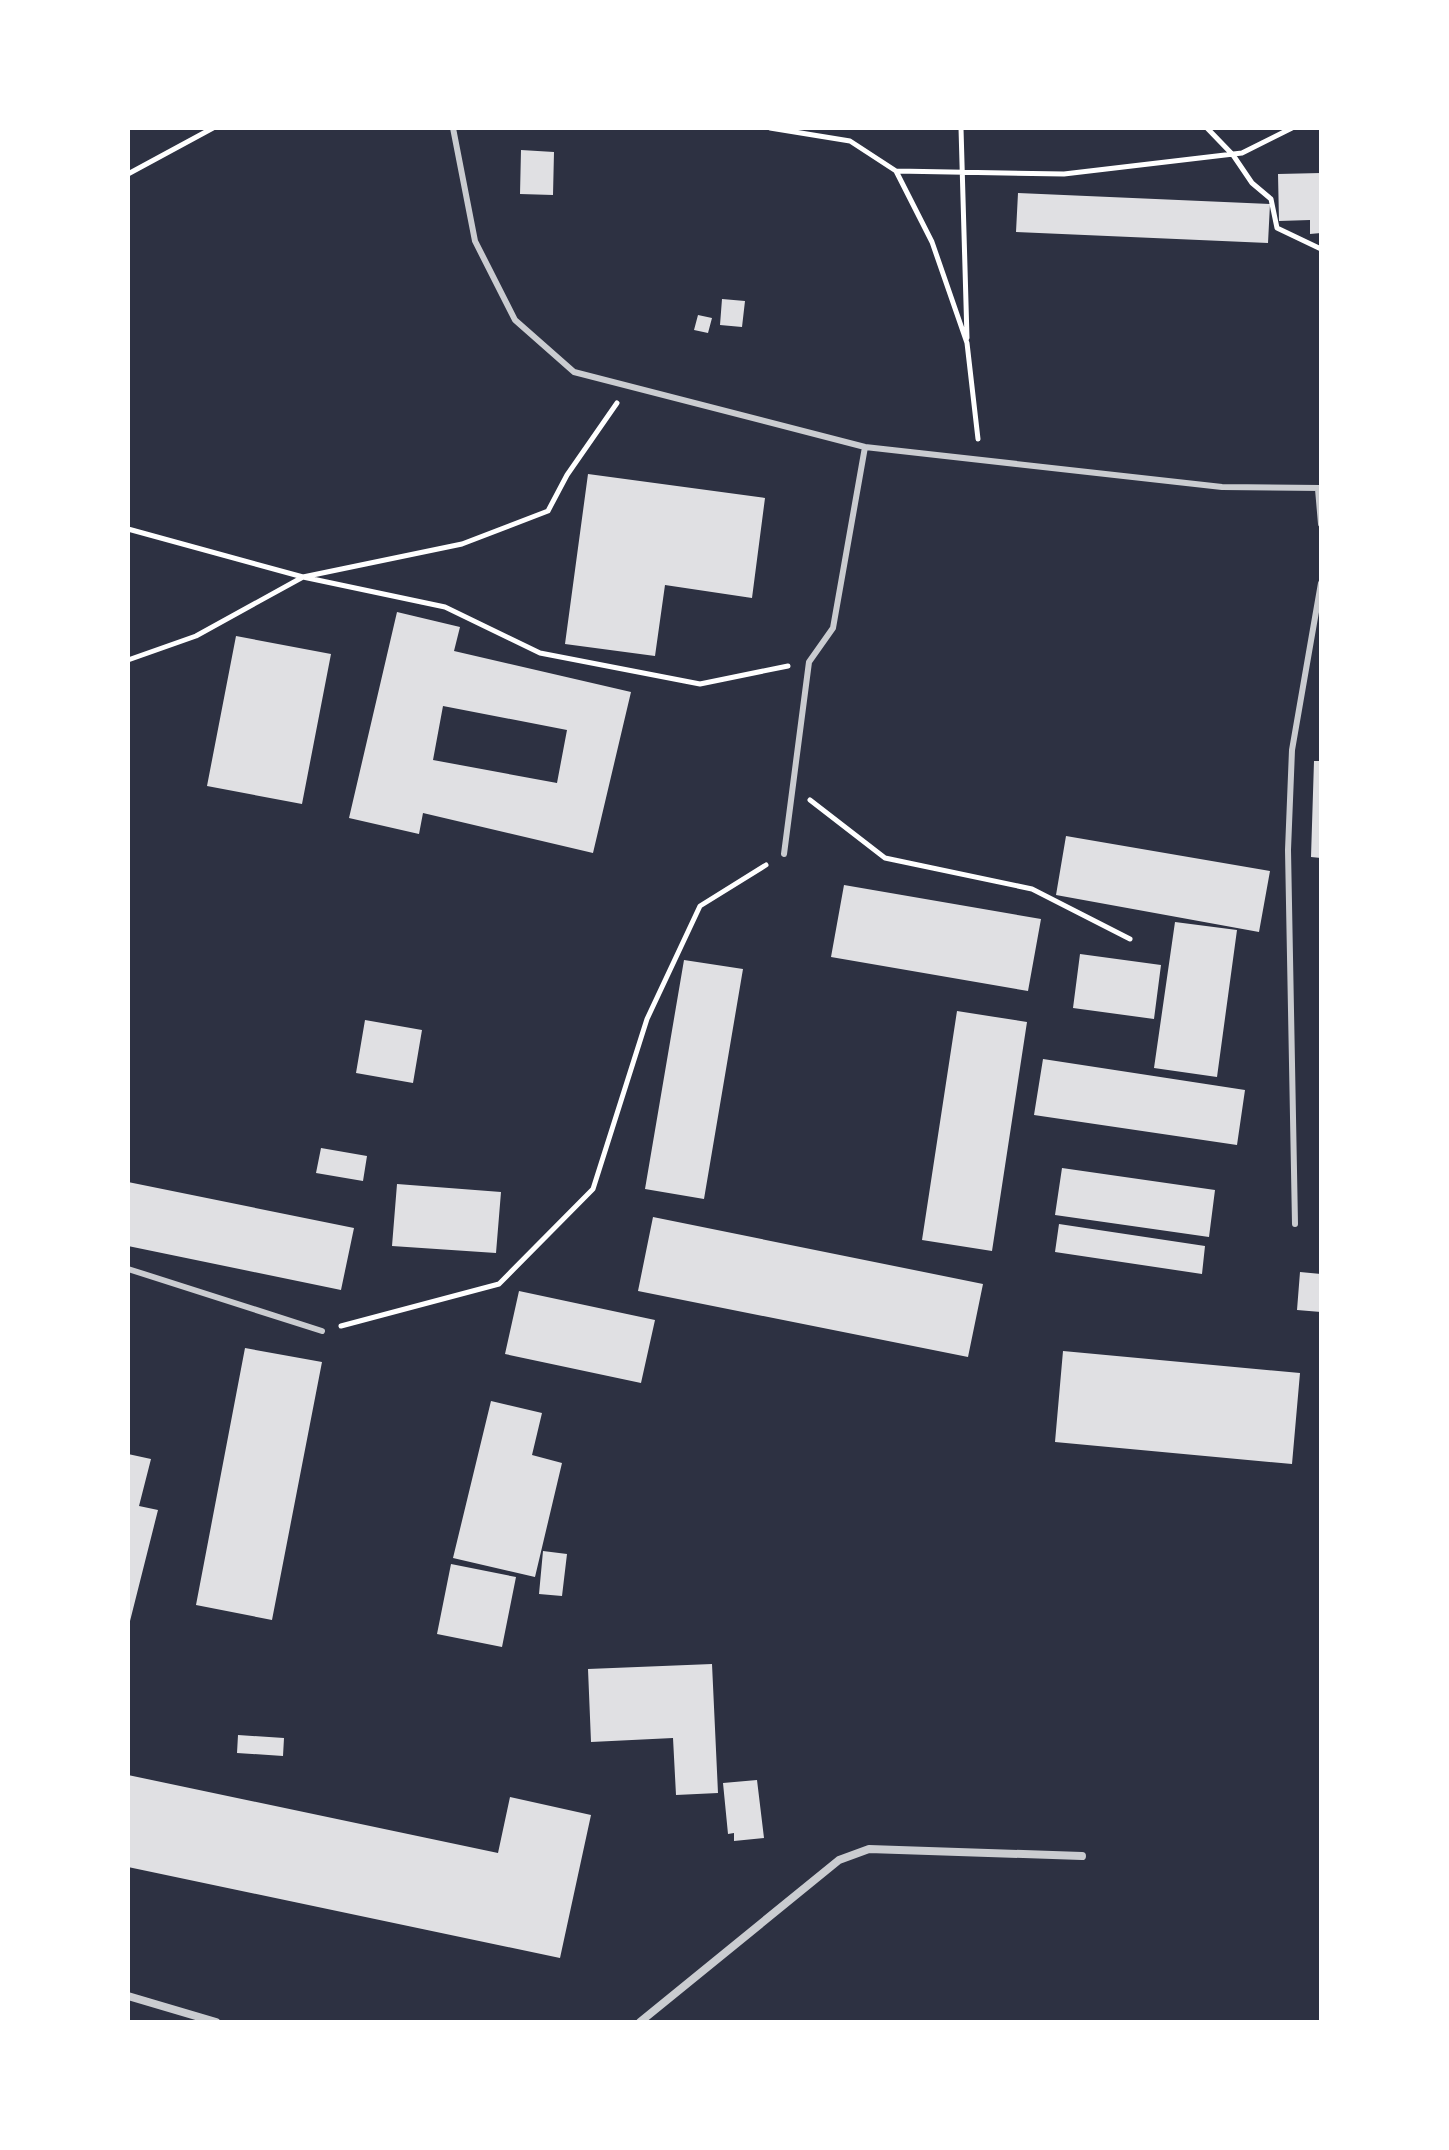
<svg xmlns="http://www.w3.org/2000/svg" width="1449" height="2150" viewBox="0 0 1449 2150" font-family="Barlow,sans-serif">
  <style>
    .building { fill: #e0e0e3; fill-rule: evenodd }
    .lines { fill: none; stroke-linecap: round; stroke-linejoin: round }
    .path { stroke: #fff; stroke-width: 5 }
    .service { stroke: #caccd0; stroke-width: 6 }
    .minor { stroke: #caccd0; stroke-width: 8 }
  </style>
  <rect width="100%" height="100%" fill="#2d3142"/>
  <path class="building" d="M521 150 554 152 553 195 520 194Z
    M1321 173V233L1310 234V220L1279 221 1278 174Z
    M1018 193 1270 204 1268 243 1016 232Z
    M722 299 745 301 742 327 720 325Z
    M698 315 712 318 708 333 694 330Z
    M588 474 765 498 752 598 665 585 655 656 565 644Z
    M397 612 460 627 454 651 631 692 593 853 423 813 419 834 349 818ZM443 706 567 730 557 783 433 760Z
    M236 636 331 654 302 804 207 786Z
    M1314 761H1321V858L1311 857Z
    M1066 836 1270 871 1259 932 1056 895Z
    M844 885 1041 919 1028 991 831 957Z
    M1175 922 1237 930 1217 1077 1154 1068Z
    M1080 954 1161 965 1154 1019 1073 1008Z
    M684 960 743 969 704 1199 645 1189Z
    M957 1011 1027 1022 992 1251 922 1240Z
    M365 1020 422 1030 413 1083 356 1073Z
    M1043 1059 1245 1090 1237 1145 1034 1115Z
    M321 1148 367 1156 363 1181 316 1173Z
    M1062 1168 1215 1190 1209 1237 1055 1215Z
    M128 1182 354 1228 341 1290 128 1246Z
    M397 1184 501 1192 496 1253 392 1246Z
    M653 1217 983 1284 968 1357 638 1291Z
    M1059 1224 1205 1246 1202 1274 1055 1252Z
    M1300 1272 1321 1274V1312L1297 1310Z
    M519 1291 655 1320 641 1383 505 1354Z
    M245 1348 322 1362 272 1620 196 1605Z
    M1063 1351 1300 1373 1292 1464 1055 1442Z
    M491 1401 542 1413 532 1455 562 1463 535 1577 453 1558Z
    M128 1454 151 1459 139 1506 158 1510 129 1625Z
    M543 1551 567 1554 562 1596 539 1594Z
    M451 1564 516 1577 502 1647 437 1634Z
    M712 1664 718 1793 676 1795 673 1738 591 1742 588 1669Z
    M238 1735 284 1738 283 1756 237 1753Z
    M128 1775 498 1853 510 1797 591 1815 560 1958 128 1867Z
    M757 1780 764 1838 734 1841V1833L728 1834 723 1783Z"/>
  <g class="lines">
    <path class="path" d="M770 128 850 141 896 171 932 242 967 343 978 439
      M961 128 967 338
      M1207 128 1233 155 1252 183 1271 199 1277 228 1321 249
      M896 171 1064 174 1242 153 1292 128
      M128 174 213 128
      M128 529 303 577 462 544 548 511 567 475 617 403
      M128 660 196 636 303 577 445 607 540 653 700 684 788 666
      M810 800 885 858 1032 889 1130 939
      M341 1326 499 1284 593 1189 647 1019 700 906 766 865"/>
    <path class="service" d="M453 128 475 241 515 320 574 372 865 447 1222 487 1321 488
      M1318 489 1321 524
      M784 854 809 662 833 628 865 447
      M1295 1224 1288 850 1292 750 1321 583
      M128 1269 322 1331"/>
    <path class="minor" d="M128 1996 216 2022
      M640 2022 839 1860 869 1849 1082 1856"/>
  </g>
  <rect width="1449" height="2150" fill="none" stroke="#ffffff" stroke-width="260"/>
</svg>
